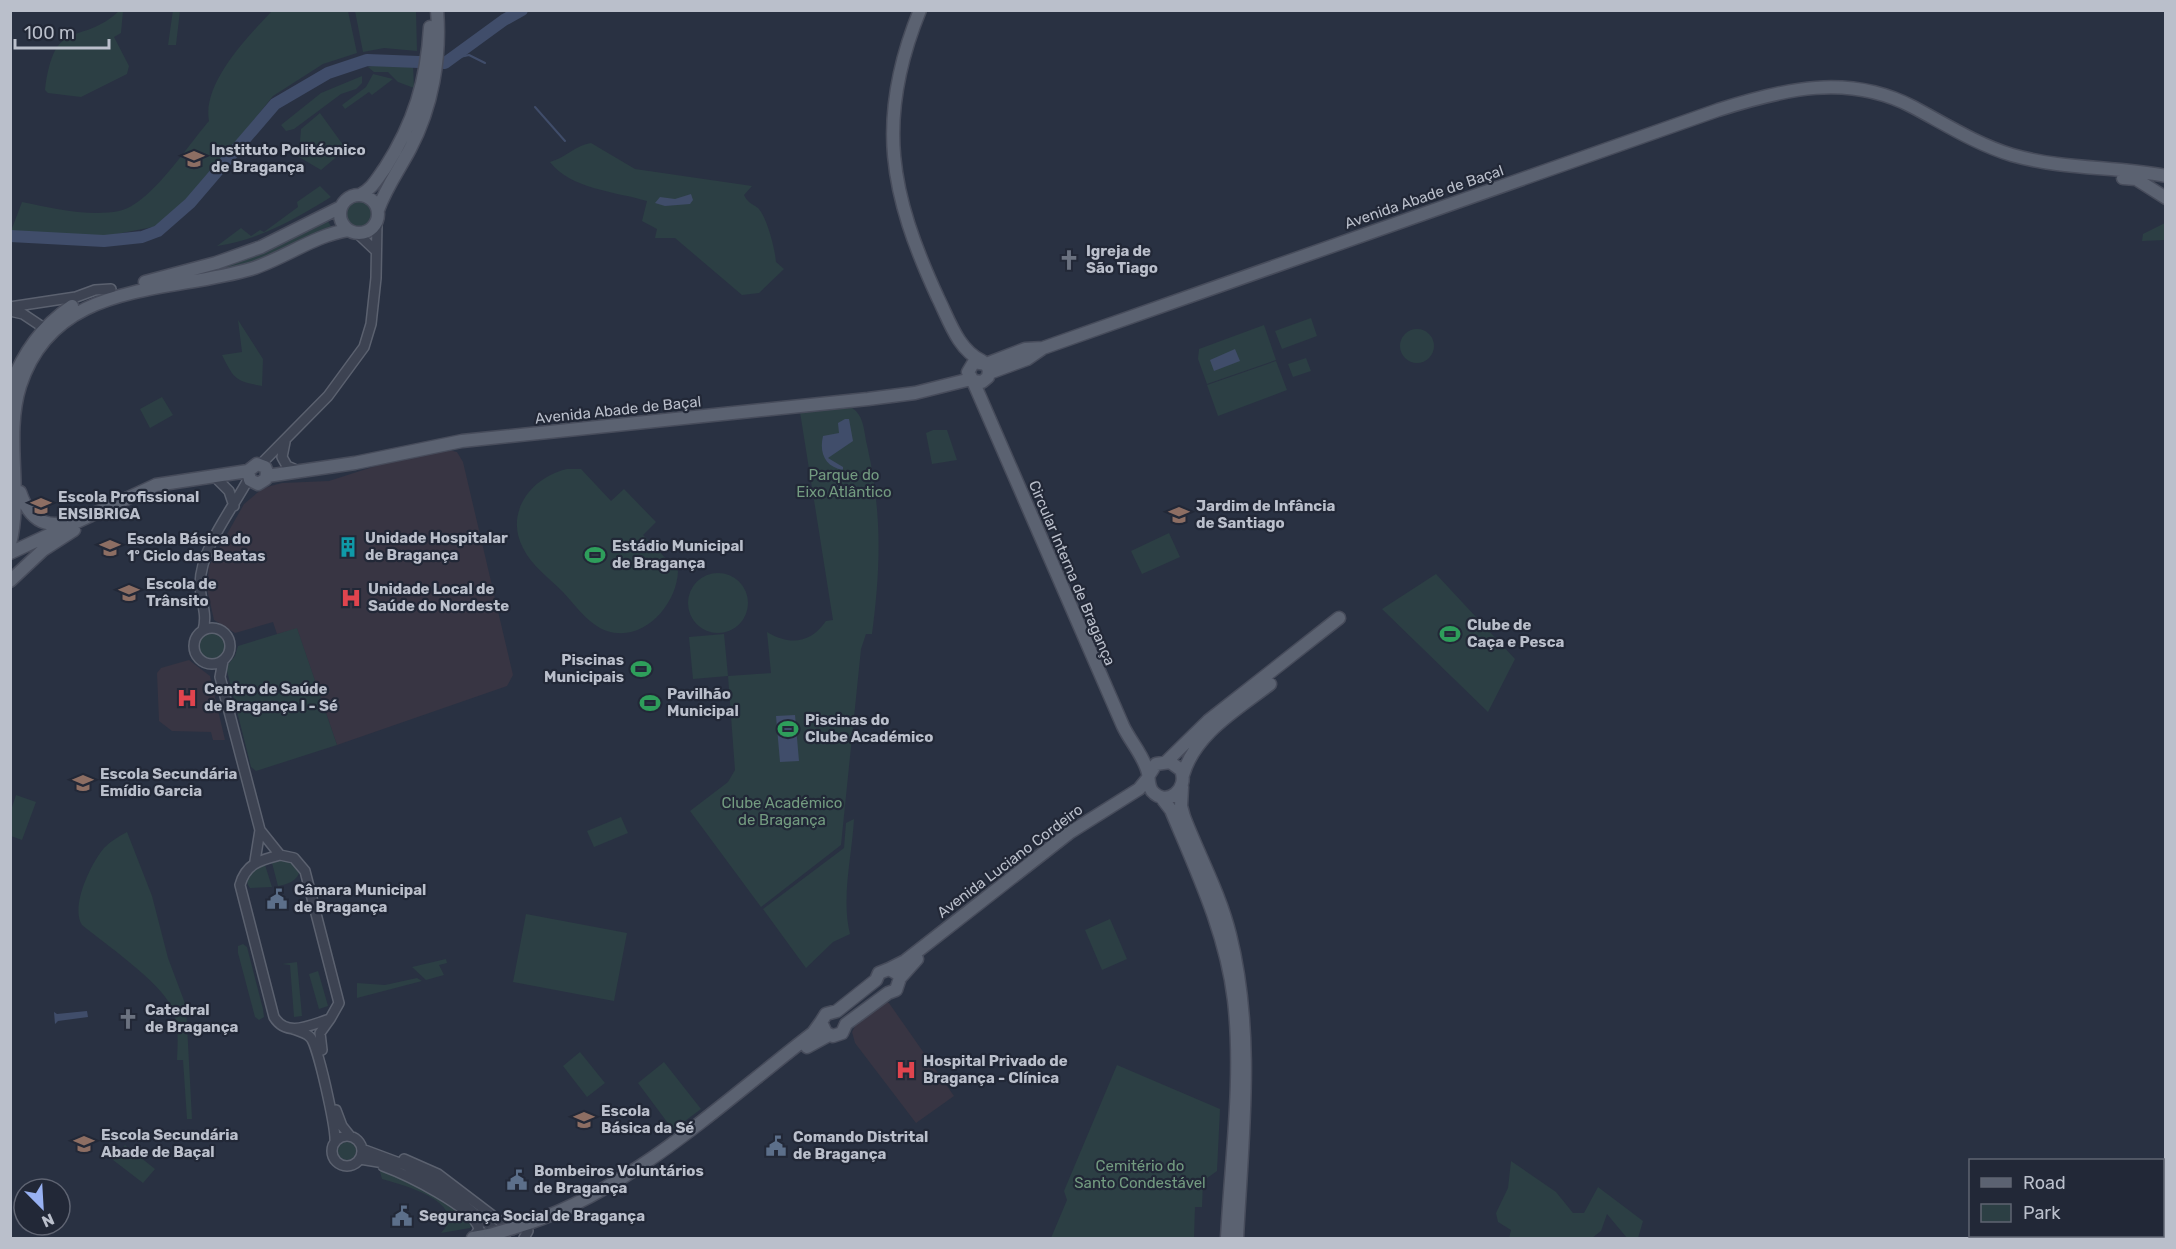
<svg xmlns="http://www.w3.org/2000/svg" width="2176" height="1249" viewBox="0 0 2176 1249" font-family="Rubik,sans-serif">
  <style>
    .medical { fill: #383543 }
    .green { fill: #2c3f44 }
    .water { fill: #404d6a }
    .lines { fill: none; stroke-linecap: round; stroke-linejoin: round }
    .stream { stroke: #404d6a; stroke-width: 2 }
    .river { stroke: #404d6a; stroke-width: 12 }
    .minor-casing { stroke: #5b616f; stroke-width: 12 }
    .major-casing { stroke: #474c5b; stroke-width: 15 }
    .minor { stroke: #3d4352; stroke-width: 9 }
    .major { stroke: #5b6271; stroke-width: 12 }
    .major-bridge-casing { stroke: #474c5b; stroke-width: 15; stroke-linecap: butt }
    .major-bridge { stroke: #5b6271; stroke-width: 12 }
    .labels { text-anchor: middle; dominant-baseline: central; stroke-width: 4.5; stroke-linejoin: round; paint-order: stroke }
    .poi-label { font-size: 15px; font-weight: bold; fill: #babfcb; stroke: #222837; text-anchor: start }
    .street-label { font-size: 15px; fill: #babfcb; stroke: #222837 }
    .park-label { font-size: 15px; fill: #739b80; stroke: #222837 }
  </style>
  <rect width="100%" height="100%" fill="#293142"/>
  <path class="medical" d="M444 449 457 452 463 462 513 675 507 686 337 745 297 629 277 634 273 622 235 633 214 620 207 589 209 566 244 504 263 488 282 483 329 481 385 463Z
    M189 660 210 676 225 740H213L211 732 172 731 159 721 157 673 161 668Z
    M885 1002 889 1003 954 1096 916 1123 855 1043 852 1032 856 1024Z"/>
  <path class="green" d="M173 10 180 11 176 45H168Z
    M273 10 348 11 357 53 323 64 273 96 188 202 158 226 101 237 11 231 22 202C52 208 88 217 119 211 150 205 188 145 209 121 202 83 248 36 273 10Z
    M119 11H123L121 33 114 37 129 66 127 74 81 97 48 93 45 90C55 14 79 48 119 11Z
    M355 11H416L417 51 384 48 363 52Z
    M386 63 413 65 414 88 398 82 388 72H374L368 67Z
    M373 74 393 79 372 95 369 92 345 109 342 105 366 87Z
    M362 76V83L356 89 341 94 294 129 286 131 281 125 321 93Z
    M320 113 346 149 321 170 294 154 300 142 301 129Z
    M591 143 635 169 752 186 744 195C748 203 751 203 758 208 767 217 775 249 776 262L784 269 759 293 742 295 675 238H655L657 229 642 221 647 201C617 192 570 189 550 162 565 158 576 145 591 143Z
    M320 186 331 197C295 219 259 240 217 246L241 228 251 236 260 230 264 232 298 207 297 202Z
    M345 215a14 14 0 1 1 28 0a14 14 0 1 1-28 0Z
    M326 218 332 228 270 259 76 307 96 297 147 285Z
    M2165 223V240L2142 241 2143 234Z
    M1311 318 1317 336 1282 349 1275 331Z
    M238 320 263 359 262 386C235 381 234 379 222 355L242 352Z
    M1264 325 1276 360 1207 384 1198 359 1199 349Z
    M1400 346a17 17 0 1 1 34 0a17 17 0 1 1-34 0Z
    M1306 358 1311 371 1293 377 1288 364Z
    M1276 361 1287 390 1218 416 1207 385Z
    M162 397 173 415 150 428 140 409Z
    M852 408C864 415 864 432 867 445 882 512 881 566 872 634H866L861 649 841 845 761 907 690 811 728 782 735 770 728 676 693 679 689 637 724 634 728 676 771 673 767 632C790 646 811 643 826 621L833 620 800 412Z
    M933 430H947L957 460 932 464 926 433Z
    M567 469H581L611 501 624 489 656 522 643 535 678 571C677 604 644 643 607 631 589 625 576 606 563 592 550 579 531 565 523 548 504 512 532 477 567 469Z
    M1169 533 1180 557 1142 574 1131 551Z
    M688 603a30 30 0 1 1 60 0a30 30 0 1 1-60 0Z
    M1436 574 1515 659 1488 712 1382 609Z
    M297 628 337 745 256 771 251 767 226 667 235 656 238 646Z
    M198 646a14 14 0 1 1 28 0a14 14 0 1 1-28 0Z
    M16 795 36 802 22 840 11 836V810Z
    M621 817 628 833 594 847 587 831Z
    M854 819C852 856 841 898 850 934L833 942 806 968 763 909 844 848 846 823Z
    M127 832 152 896 168 958 186 1006 192 1119H187L183 1060H177C178 1041 179 1023 171 1006 158 980 105 944 82 925 70 907 91 863 104 848 111 841 119 836 127 832Z
    M283 860 292 861 300 870C298 881 288 884 278 886L272 863Z
    M265 865 272 887 250 888C241 876 254 868 265 865Z
    M526 914 627 933 614 1001 513 982Z
    M1110 919 1127 959 1102 970 1085 930Z
    M243 944 247 947 263 1009 264 1017 259 1020 255 1017 238 953V946Z
    M446 959 447 963 439 965 444 975 426 980 412 967Z
    M297 962 302 1016 294 1017 290 965 282 964Z
    M318 971 328 1006 319 1009 309 974Z
    M417 978 422 981 357 998V983L385 985Z
    M580 1052 605 1083 587 1097 563 1066Z
    M664 1062 701 1109 673 1130 638 1083Z
    M1117 1065 1220 1109 1217 1171 1203 1181 1202 1207H1195L1194 1238H1051L1067 1200 1064 1191Z
    M338 1151a9 9 0 1 1 18 0a9 9 0 1 1-18 0Z
    M125 1145 155 1169 143 1183 113 1160Z
    M1511 1161 1556 1192 1573 1213H1584L1598 1187 1643 1221 1638 1238H1627L1607 1214 1601 1231 1592 1238H1509L1511 1230 1498 1222 1496 1213 1508 1188Z
    M379 1168 417 1183 462 1213 463 1219 472 1225 470 1228 441 1233C470 1203 404 1185 382 1179Z"/>
  <path class="water" d="M691 194 693 200 690 204 665 206 655 203 660 197 675 199Z
    M1235 349 1240 361 1214 371 1210 360Z
    M845 419H849L853 441 828 458 843 467V470C825 467 819 453 823 436L839 433 838 423Z
    M795 715 799 761 780 762 776 716Z
    M87 1011 88 1017 58 1021 55 1024 54 1012 57 1014Z"/>
  <g class="lines">
    <path class="stream" d="M451 59 469 55 485 63
      M535 107 565 141"/>
    <path class="river" d="M10 236 104 241 142 237 158 231 190 203 275 104 328 73 367 60 445 63 504 20 522 10"/>
    <g class="minor-casing">
      <path id="minor" d="M358 234 375 250
        M10 307 76 297 95 290 111 289
        M10 311 23 314 50 332
        M285 442 282 457 287 466 294 469
        M260 465 328 396 364 347 371 324 376 278 377 222
        M216 478 229 491 234 506
        M194 646a18 18 0 1 1 36 0a18 18 0 1 1-36 0Z
        M203 630C208 613 200 601 200 584 201 547 232 510 249 478
        M223 661 220 677 260 830 280 855
        M280 855 294 858 305 871 339 1003 330 1019C310 1025 287 1038 274 1017L240 885C246 863 261 860 280 855Z
        M255 861 260 830
        M293 1029C299 1031 306 1033 310 1037 318 1044 336 1129 335 1142
        M322 1050 320 1033 330 1019
        M336 1110 342 1126 350 1136
        M332 1151a15 15 0 1 1 30 0a15 15 0 1 1-30 0Z
        M362 1149 405 1165 433 1180 505 1238
        M360 1159 390 1164
        M404 1159 438 1174 505 1225 514 1227
        M383 1166C405 1174 474 1207 479 1229L474 1238
        M524 1238 528 1231"/>
    </g>
    <g class="major-casing">
      <path id="major" d="M920 10C875 120 890 194 938 298 949 320 958 350 982 361
        M2123 178 2136 179 2166 198
        M340 214a19 19 0 1 1 38 0a19 19 0 1 1-38 0Z
        M360 195C372 189 377 179 385 168 414 123 427 80 430 27
        M378 210C386 187 399 170 410 149 432 107 441 58 437 10
        M145 282 216 263 261 247 341 207
        M986 364 989 370 988 377 982 382 973 381 968 372 974 362 986 364 1025 349 1043 348 1718 110C1784 89 1848 73 1913 107 1945 124 1976 144 2012 155 2065 170 2113 166 2166 176
        M989 373 1027 359 1043 348
        M973 381 1123 726C1130 741 1144 756 1148 773 1149 779 1148 785 1152 791 1167 808 1189 789 1181 770L1170 762 1156 764 1149 775
        M10 387C24 352 41 327 72 306
        M248 471 250 480 258 484 266 479 267 472
        M267 476 355 463 462 441 868 399 915 393 971 379
        M20 492C27 513 39 528 64 523
        M10 544C23 492 4 437 20 386 54 280 165 294 251 269 283 259 315 235 348 230
        M10 553 156 485 248 471 257 464 265 467 267 472
        M10 581 43 550 74 530
        M1166 762 1208 721 1339 618
        M1183 775C1195 733 1238 709 1270 684
        M1182 787 1181 806 1184 817C1199 856 1220 894 1230 935 1255 1035 1242 1138 1237 1238
        M1161 797 1171 810C1197 872 1226 933 1234 1000 1243 1078 1231 1160 1227 1238
        M889 969 905 961 1069 833 1139 789 1148 778
        M889 969 898 974 900 978 896 990 888 993 846 1024 842 1033 833 1036 826 1033 821 1022 826 1014 837 1011 876 980 879 973Z
        M900 978 917 959
        M807 1047 829 1035
        M513 1228C623 1198 724 1101 813 1033L821 1022
        M473 1238 490 1235"/>
    </g>
    <use href="#minor" class="minor"/>
    <use href="#major" class="major"/>
    <g class="major-bridge-casing">
      <path id="major-bridge" d="M490 1235 513 1228"/>
    </g>
    <use href="#major-bridge" class="major-bridge"/>
  </g>
  <defs>
    <g id="university-bare" transform="scale(1.62)"><path d="M0-5L7-2L0 1L-7-2ZM-4 1L0 2.5L4 1V4Q0 6-4 4Z" fill="#8d6e63" stroke="#222837" stroke-width="2.5" paint-order="stroke"/></g>
    <g id="church-bare" transform="scale(1.62)"><path d="M-1.2-6h2.4v3.5h3.3v2.4h-3.3V6h-2.4V-.1h-3.3v-2.4h3.3Z" fill="#6b7280" stroke="#222837" stroke-width="2.5" paint-order="stroke"/></g>
    <g id="school-bare" transform="scale(1.62)"><path d="M0-5L7-2L0 1L-7-2ZM-4 1L0 2.5L4 1V4Q0 6-4 4Z" fill="#8d6e63" stroke="#222837" stroke-width="2.5" paint-order="stroke"/></g>
    <g id="building-bare" transform="scale(1.62)"><path d="M-4-6H4V6H1V3H-1V6H-4ZM-2.5-4.3h1.7v1.8h-1.7ZM.8-4.3h1.7v1.8H.8ZM-2.5-1h1.7V.8h-1.7ZM.8-1h1.7V.8H.8Z" fill="#0f9aa8" stroke="#222837" stroke-width="2.5" paint-order="stroke"/></g>
    <g id="stadium-bare" transform="scale(1.62)"><path d="M0-5a6.5 5 0 1 0 0 10a6.5 5 0 1 0 0-10ZM-3.5-1.8h7v3.6h-7Z" fill="#2e9e5b" stroke="#222837" stroke-width="2.5" paint-order="stroke"/></g>
    <g id="hospital-bare" transform="scale(1.62)"><path d="M-5-5h3v3.5h4V-5h3V5h-3V1.5h-4V5h-3Z" fill="#e0444e" stroke="#222837" stroke-width="2.5" paint-order="stroke"/></g>
    <g id="civic-bare" transform="scale(1.62)"><path d="M-.6-6.5H3V-4.5H.6V-3L4-1V1h2V6H-6V1h2V-1L-.6-3ZM-1.2 2.5V6h2.4V2.5Z" fill="#5c6f8a" stroke="#222837" stroke-width="2.5" paint-order="stroke"/></g>
  </defs>
  <g fill-rule="evenodd">
    <use href="#university-bare" x="194" y="159"/>
    <use href="#church-bare" x="1069" y="260"/>
    <use href="#school-bare" x="41" y="506"/>
    <use href="#school-bare" x="1179" y="515"/>
    <use href="#building-bare" x="348" y="547"/>
    <use href="#school-bare" x="110" y="548"/>
    <use href="#stadium-bare" x="595" y="555"/>
    <use href="#school-bare" x="129" y="593"/>
    <use href="#hospital-bare" x="351" y="598"/>
    <use href="#stadium-bare" x="1450" y="634"/>
    <use href="#stadium-bare" x="641" y="669"/>
    <use href="#hospital-bare" x="187" y="698"/>
    <use href="#stadium-bare" x="650" y="703"/>
    <use href="#stadium-bare" x="788" y="729"/>
    <use href="#school-bare" x="83" y="783"/>
    <use href="#civic-bare" x="277" y="899"/>
    <use href="#church-bare" x="128" y="1019"/>
    <use href="#hospital-bare" x="906" y="1070"/>
    <use href="#school-bare" x="584" y="1120"/>
    <use href="#school-bare" x="84" y="1144"/>
    <use href="#civic-bare" x="776" y="1146"/>
    <use href="#civic-bare" x="517" y="1180"/>
    <use href="#civic-bare" x="402" y="1216"/>
  </g>
  <g class="labels">
    <g class="poi-label">
      <text x="211" y="150">Instituto Politécnico<tspan x="211" dy="17">de Bragança</tspan></text>
      <text x="1086" y="251">Igreja de<tspan x="1086" dy="17">São Tiago</tspan></text>
      <text x="58" y="497">Escola Profissional<tspan x="58" dy="17">ENSIBRIGA</tspan></text>
      <text x="1196" y="506">Jardim de Infância<tspan x="1196" dy="17">de Santiago</tspan></text>
      <text x="365" y="538">Unidade Hospitalar<tspan x="365" dy="17">de Bragança</tspan></text>
      <text x="127" y="539">Escola Básica do<tspan x="127" dy="17">1º Ciclo das Beatas</tspan></text>
      <text x="612" y="546">Estádio Municipal<tspan x="612" dy="17">de Bragança</tspan></text>
      <text x="146" y="584">Escola de<tspan x="146" dy="17">Trânsito</tspan></text>
      <text x="368" y="589">Unidade Local de<tspan x="368" dy="17">Saúde do Nordeste</tspan></text>
      <text x="1467" y="625">Clube de<tspan x="1467" dy="17">Caça e Pesca</tspan></text>
      <text x="624" y="660" text-anchor="end">Piscinas<tspan x="624" dy="17">Municipais</tspan></text>
      <text x="204" y="689">Centro de Saúde<tspan x="204" dy="17">de Bragança I - Sé</tspan></text>
      <text x="667" y="694">Pavilhão<tspan x="667" dy="17">Municipal</tspan></text>
      <text x="805" y="720">Piscinas do<tspan x="805" dy="17">Clube Académico</tspan></text>
      <text x="100" y="774">Escola Secundária<tspan x="100" dy="17">Emídio Garcia</tspan></text>
      <text x="294" y="890">Câmara Municipal<tspan x="294" dy="17">de Bragança</tspan></text>
      <text x="145" y="1010">Catedral<tspan x="145" dy="17">de Bragança</tspan></text>
      <text x="923" y="1061">Hospital Privado de<tspan x="923" dy="17">Bragança - Clínica</tspan></text>
      <text x="601" y="1111">Escola<tspan x="601" dy="17">Básica da Sé</tspan></text>
      <text x="101" y="1135">Escola Secundária<tspan x="101" dy="17">Abade de Baçal</tspan></text>
      <text x="793" y="1137">Comando Distrital<tspan x="793" dy="17">de Bragança</tspan></text>
      <text x="534" y="1171">Bombeiros Voluntários<tspan x="534" dy="17">de Bragança</tspan></text>
      <text x="419" y="1216">Segurança Social de Bragança</text>
    </g>
    <g class="street-label">
      <text transform="translate(1424 197) rotate(-19)">Avenida Abade de Baçal</text>
      <text transform="translate(618 410) rotate(-6)">Avenida Abade de Baçal</text>
      <text transform="translate(1072 573) rotate(67)">Circular Interna de Bragança</text>
      <text transform="translate(1010 861) rotate(-37)">Avenida Luciano Cordeiro</text>
    </g>
    <g class="park-label">
      <text x="844" y="475">Parque do<tspan x="844" dy="17">Eixo Atlântico</tspan></text>
      <text x="782" y="803">Clube Académico<tspan x="782" dy="17">de Bragança</tspan></text>
      <text x="1140" y="1166">Cemitério do<tspan x="1140" dy="17">Santo Condestável</tspan></text>
    </g>
  </g>
  <rect width="2176" height="1249" fill="none" stroke="#babfcb" stroke-width="24"/>
  <rect x="1969" y="1159" width="195" height="78" fill="#222837" stroke="#5f6472" stroke-width="1.5"/>
  <rect x="1981" y="1178" width="30" height="9" fill="#5b6271" stroke="#5f6472" stroke-width="1.5"/>
  <text x="2023" y="1189" font-size="18" fill="#babfcb">Road</text>
  <rect x="1981" y="1204" width="30" height="18" fill="#2c3f44" stroke="#5f6472" stroke-width="1.5"/>
  <text x="2023" y="1219" font-size="18" fill="#babfcb">Park</text>
  <g transform="translate(42 1207) rotate(156)"><circle r="28" fill="#222837" stroke="#5f6472" stroke-width="1.5"/>
  <path d="M0-4.5L10 22L0 15L-10 22Z" fill="#98b1f2"/>
  <text y="-9" font-size="16" font-weight="bold" text-anchor="middle" fill="#babfcb">N</text>
  </g>
  <path d="M15 39v9h94v-9" fill="none" stroke="#babfcb" stroke-width="3"/>
  <text x="24" y="39" font-size="18" fill="#babfcb" stroke="#222837" stroke-width="4.5" paint-order="stroke">100 m</text>
</svg>
